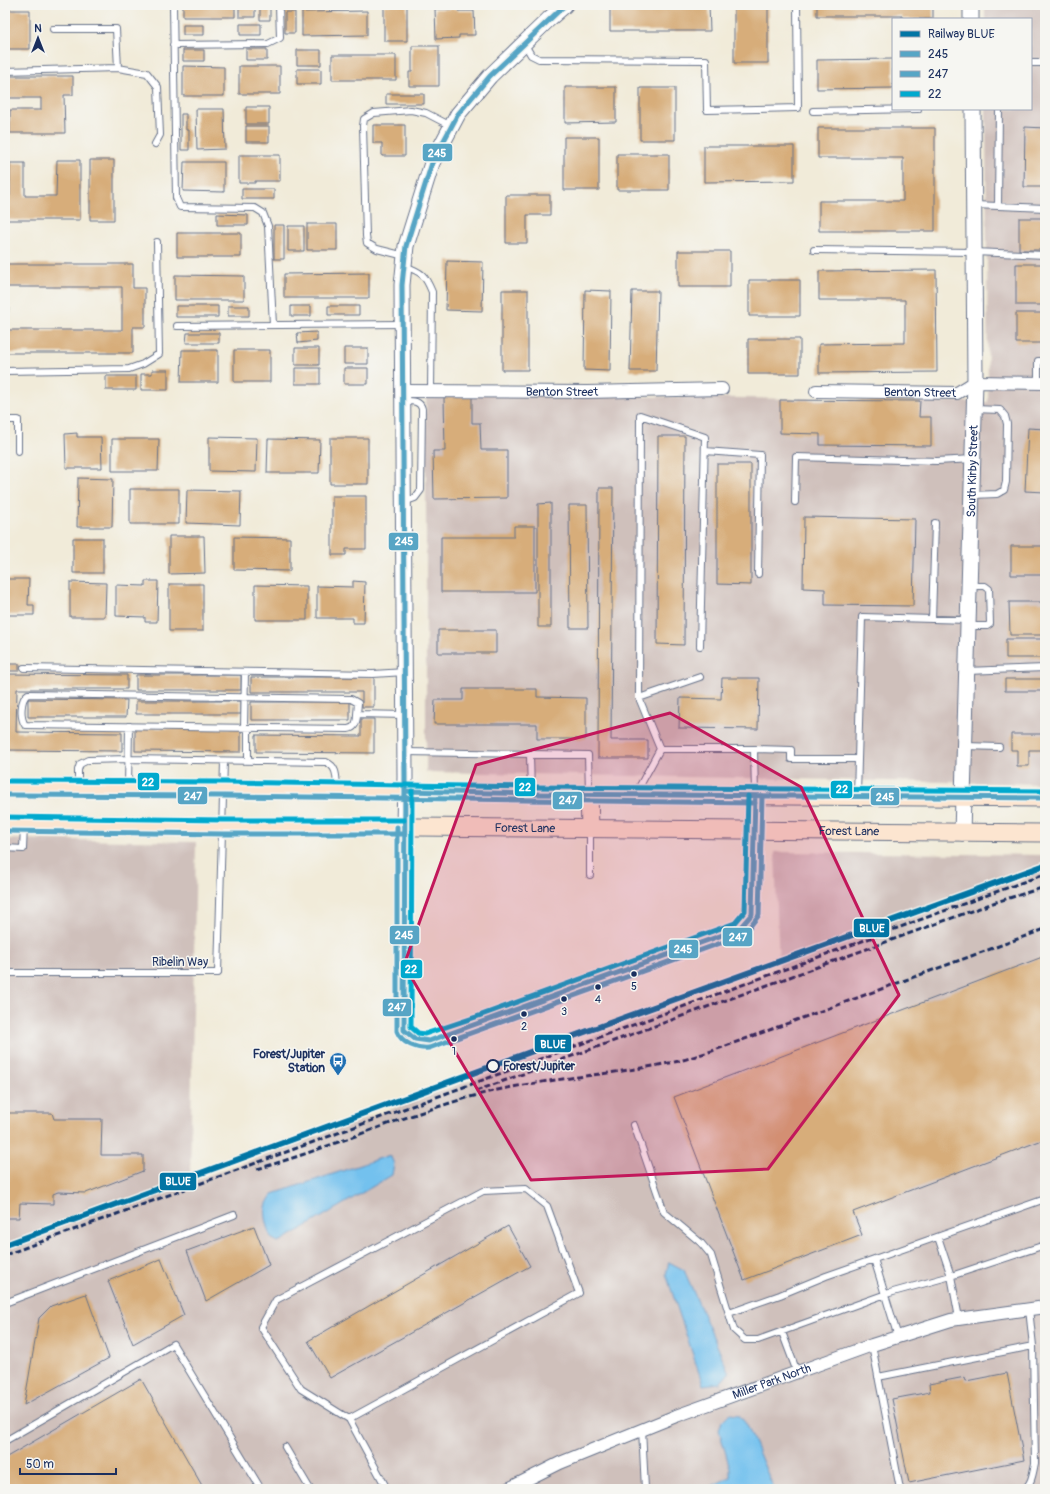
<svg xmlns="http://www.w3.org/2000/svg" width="1050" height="1494" viewBox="0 0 1050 1494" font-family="Pangolin,sans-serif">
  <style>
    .industrial { fill: #cfc0bb }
    .water { fill: #73c1ee; stroke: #4778a6 }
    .building { fill: #d7ad7a }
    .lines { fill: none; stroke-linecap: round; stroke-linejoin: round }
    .service-casing { stroke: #667189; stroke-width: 8 }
    .minor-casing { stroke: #667189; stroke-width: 14 }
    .tertiary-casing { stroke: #667189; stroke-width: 17 }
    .secondary-casing { stroke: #667189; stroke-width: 19 }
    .service { stroke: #fff; stroke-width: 6 }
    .minor { stroke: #fff; stroke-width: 12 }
    .tertiary { stroke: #fff; stroke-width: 15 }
    .secondary { stroke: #fce5d0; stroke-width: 17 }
    .rail { stroke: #1b2f5e; stroke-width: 3; stroke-dasharray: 6 3; stroke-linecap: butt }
    .bus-1-casing { stroke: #f6f6f2; stroke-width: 8 }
    .bus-2-casing { stroke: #f6f6f2; stroke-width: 8 }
    .bus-3-casing { stroke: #f6f6f2; stroke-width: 8 }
    .bus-1 { stroke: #57a5c5; stroke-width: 5 }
    .bus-2 { stroke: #57a5c5; stroke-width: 5 }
    .bus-3 { stroke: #00a9ce; stroke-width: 5 }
    .rail-1-casing { stroke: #f6f6f2; stroke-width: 9 }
    .rail-1 { stroke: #0275a4; stroke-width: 6 }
    .marked { fill: #c2185b; fill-opacity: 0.2; stroke: #c2185b; stroke-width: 3; stroke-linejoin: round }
    .bus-dot { fill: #1b2f5e; stroke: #f6f6f2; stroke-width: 1.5 }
    .stop-dot { fill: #f6f6f2; stroke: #1b2f5e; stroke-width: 2 }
    .labels { text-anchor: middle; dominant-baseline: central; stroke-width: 3; stroke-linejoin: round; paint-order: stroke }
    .bus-label { font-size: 11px; fill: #1b2f5e; stroke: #f6f6f2 }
    .street-label { font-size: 12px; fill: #1b2f5e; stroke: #f6f6f2 }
    .poi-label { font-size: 12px; font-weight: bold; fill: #1b2f5e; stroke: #f6f6f2; text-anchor: end }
    .stop-label { font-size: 12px; font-weight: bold; fill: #1b2f5e; stroke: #f6f6f2; text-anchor: start }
    .line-badge { stroke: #f6f6f2; stroke-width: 1.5 }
    .badge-label { font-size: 11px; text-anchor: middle; font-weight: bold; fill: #fff }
  </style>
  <rect width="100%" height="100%" fill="#f6f6f2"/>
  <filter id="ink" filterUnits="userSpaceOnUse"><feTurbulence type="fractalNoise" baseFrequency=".025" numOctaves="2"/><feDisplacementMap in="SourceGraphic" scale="8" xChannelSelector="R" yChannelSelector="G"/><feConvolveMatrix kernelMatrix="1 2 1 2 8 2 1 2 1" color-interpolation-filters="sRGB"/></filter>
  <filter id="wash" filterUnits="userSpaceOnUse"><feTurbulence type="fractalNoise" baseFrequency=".012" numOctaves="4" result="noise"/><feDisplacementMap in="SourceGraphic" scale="16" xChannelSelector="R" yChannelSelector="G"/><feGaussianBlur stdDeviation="0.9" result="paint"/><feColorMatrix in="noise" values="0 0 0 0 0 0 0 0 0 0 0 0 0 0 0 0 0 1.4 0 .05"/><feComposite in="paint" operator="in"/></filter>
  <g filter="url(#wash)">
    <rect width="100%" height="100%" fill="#f1ebd9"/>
    <path class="industrial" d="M985 5H1045V784L426 772V393L988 402 986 109H1031V19H985Z
      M5 839 196 842 190 1182 779 969 775 852 1045 855V1489H5Z"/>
    <path class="water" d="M390 1155 394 1164 392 1175 283 1240 278 1242 271 1238C267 1221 260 1209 273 1194Z
      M669 1262 684 1270 729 1373 720 1383 703 1385 666 1274Z
      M729 1414 739 1415 747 1425 774 1489H706L730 1477V1468L719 1430 722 1421Z"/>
    <g id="blocks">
      <path class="building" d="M183 5H235V17H183Z
        M239 5H255V17H239Z
        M260 5H270V20H260Z
        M384 5H407V41H384Z
        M610 5H709L710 31H610Z
        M734 5H768V63H734Z
        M817 5H933V19H902V16H817Z
        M435 9H458V11H474L475 35H459V38L436 39Z
        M5 10H30V49H5Z
        M367 11V35L302 36V12Z
        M285 12H295V33H285Z
        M240 24H261V35H240Z
        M183 25H204V35H183Z
        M412 46H439V86H409V72H412Z
        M246 49H267V60H246Z
        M183 50H204V61H183Z
        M297 50H321V65H297Z
        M332 55H396V80H332Z
        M893 59V88L817 89V60Z
        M183 66 224 67V96H183Z
        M239 66H280V94H239Z
        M297 69H321V84H297Z
        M5 76H73V95H64L65 133H10V110H41V98H5Z
        M565 87H616V122L565 123Z
        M640 88H675V140H640Z
        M386 94H424V104H386Z
        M246 107H269V124H246Z
        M196 109H224L225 149 197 150Z
        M181 114H186V130H189V150H181Z
        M373 125H405V156H382V143H373Z
        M246 126H269V142H246Z
        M1025 127 1045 128V187H1024Z
        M818 128H935V231H819V201H903V158H818Z
        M564 137H599V190H564Z
        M704 146H794V181L704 182Z
        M617 154H669V190H617Z
        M239 155H280V181H255V183H239Z
        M57 160H80V220H5V196H10V163H25V196H56Z
        M90 160H114V220H90Z
        M184 162H224V192L183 191Z
        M242 189H274V199H242Z
        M506 195H550V215H527V243H506Z
        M217 214 248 215V225H217Z
        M1019 218H1045V250H1019Z
        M307 224H337V250H307Z
        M274 225H284V259H274Z
        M288 226H304V251H288Z
        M177 233H241V257H177Z
        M678 251H730V287H678Z
        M447 261 483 262 482 311 446 310Z
        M5 264H133V288H145V327H133V353H5V330H122V287H5Z
        M1016 264H1045V305H1016Z
        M936 270 937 372 819 373V344L905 343V300H819V271Z
        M369 273V298H284V274Z
        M175 275 244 276V300H175Z
        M749 280H800V316H749Z
        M502 290H528V370H502Z
        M585 290 611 291 610 371 584 370Z
        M5 291H7L8 301H9L8 326H5Z
        M632 291H658L656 371H630Z
        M176 306H218V317H176Z
        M228 306H249V316H228Z
        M291 306H311V316H291Z
        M328 306H359V315H328Z
        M1016 313H1045V343H1016Z
        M317 332V341L298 343 297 333Z
        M187 333H219V343H186Z
        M748 339H800V374H748Z
        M295 348H319V365H295Z
        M344 348H368V364H344Z
        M182 350H218V382H181Z
        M234 350H270V382H234Z
        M295 368H320V384H295Z
        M344 368H368V384H344Z
        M152 370H168V390H141V374H152Z
        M106 376H136V390H106Z
        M444 397H472V423H480L481 450H507V498L434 499 433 451H445Z
        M780 400 920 401 919 417H931V446L820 445V434L780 433Z
        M1028 428 1045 429V492L1025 491Z
        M77 433V437H101L102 468H66L65 434Z
        M658 436H685L684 645 657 644Z
        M209 437 257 438 256 472 209 471Z
        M330 438H368V484H330Z
        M112 439H159L158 471H112Z
        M268 439 320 440 319 473H267Z
        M717 464H751V585L717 584Z
        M78 478 113 479 112 527H77Z
        M599 488H613L611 740H648V758H598Z
        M130 489H179V524H130Z
        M187 490 241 491 240 525 186 523Z
        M332 496H366V549H346V555H332Z
        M551 503V627H538V504Z
        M569 505H587L588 628H570Z
        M804 517 915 519 913 606 825 605V589L803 588Z
        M514 526H535V592H441V537H514Z
        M169 536H204L205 573 169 574Z
        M234 537 290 538V571L234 570Z
        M73 538H103V573H73Z
        M1011 546H1045V575H1011Z
        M5 579H29L28 605H34V615H5Z
        M145 581H158L157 622H145V617L116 616V585L145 586Z
        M353 581 365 582 364 623H353V618H317V586L353 587Z
        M70 582 106 583 105 617H70Z
        M169 584H203V631H169Z
        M255 585 307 586V620H255Z
        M1009 602H1045V635H1010Z
        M438 630H496V653H438Z
        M1006 639H1045V658H1006Z
        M9 664H19V671H9Z
        M5 674 127 675V689H17L16 732 122 733V751L5 750Z
        M136 675H241V690H136Z
        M251 677H374V707H362V692H251Z
        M722 678H759L758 729 679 728 680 698 721 699Z
        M1005 679H1045V691H1005Z
        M463 689H537V697L586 698V739H537V724H434L435 700H463Z
        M28 699 127 700 126 717H28Z
        M136 701H241V714H136Z
        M251 702H350V720H251Z
        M361 719H374V753L256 752V735L361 736Z
        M135 728H241V752L135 751Z
        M1011 734H1045V750H1029V766H1017V750H1011Z
        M1045 956V1139L853 1212 862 1235 744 1280 674 1097Z
        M5 1113H52L54 1119H102L101 1155H143V1171L86 1193 58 1192 53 1194V1204L20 1203 19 1218H5Z
        M254 1226 269 1265 206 1301 187 1251Z
        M508 1226 530 1266 330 1378 308 1341Z
        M161 1259 184 1315 133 1344 108 1281Z
        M86 1294 109 1358 24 1405 39 1318 51 1306Z
        M1007 1373 1024 1460 909 1483 892 1399 930 1392 929 1384 965 1377 966 1381Z
        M141 1379 204 1489H5V1458Z"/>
    </g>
  </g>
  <g filter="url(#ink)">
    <use href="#blocks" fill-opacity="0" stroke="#667189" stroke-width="1"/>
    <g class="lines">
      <g class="service-casing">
        <path id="service" d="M173 5 176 198 180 207 255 208 263 213 268 226 273 325
          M524 43 531 55 539 59 706 60 707 110 798 108 797 5
          M173 45 268 44 280 38 279 5
          M1031 63H1045
          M118 68 147 73 158 87 160 135 155 144
          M5 71 118 68 116 29H53
          M813 111 918 109
          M974 205 1045 208
          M998 206 999 109
          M814 250 973 252 1045 255
          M405 256 377 249 367 243 366 236 363 126 364 119 374 113 411 110 426 113 451 126
          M404 266C422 272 425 275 432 292L431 391
          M177 326 403 324
          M5 371 129 369 143 364 159 354 157 242
          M1038 383V361H1045
          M403 401C411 401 420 400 422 409L421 490 415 498 404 502
          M5 420H18V451
          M705 451 760 455 758 574
          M972 495 997 494 1004 490 1006 482 1007 424 1005 416 1000 410 974 409
          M795 502 796 457 937 461 973 459
          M932 619 935 523
          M968 626H987L990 624 989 589 985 586H969
          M24 668 373 674 405 672
          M967 671 1045 668
          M639 698 700 677
          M357 714C357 721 356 728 348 729L25 725C20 718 20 699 28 694L351 699 358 703 357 714 405 715
          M244 728 245 672
          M248 728V761
          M965 746 999 747
          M660 749 639 698 640 415 705 437 700 646
          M754 749 791 750V759H857
          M405 752 588 755 589 792
          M530 755 531 792
          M128 787 129 726
          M78 788V770L80 764 88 760 128 759 326 762C338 767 336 778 337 789
          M636 793 660 749H754L755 795
          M857 795 862 617 968 620
          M404 829V1030C411 1039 418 1042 429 1041L478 1024 739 929 752 914 754 831
          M5 848 23 849 24 826
          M590 875V830
          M5 973H218L224 761
          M634 1125 664 1212 701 1243 711 1255 734 1330 745 1340H758L886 1294 951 1276 1045 1245
          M938 1237 951 1276 959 1318
          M874 1259 898 1337
          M5 1303 234 1215
          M729 1313 780 1295 826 1276 1045 1199
          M782 1332 797 1372
          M872 1345 900 1489
          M878 1377 1033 1346
          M349 1419 301 1389 261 1327 276 1300 483 1191 526 1189 547 1206 579 1293 349 1419 387 1489
          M642 1429 645 1489
          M5 1441 173 1344 261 1489
          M285 1447 310 1489
          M1024 1489C1032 1484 1033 1472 1035 1463L1033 1346 1029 1309"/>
      </g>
      <g class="minor-casing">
        <g id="minor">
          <path id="s1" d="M403 391 587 392 722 389"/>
          <path id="s2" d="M816 391 957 393 975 382 1045 383"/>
          <path id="s3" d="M508 1489 560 1463 676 1416 872 1345 951 1320 1045 1307"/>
        </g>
      </g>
      <g class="tertiary-casing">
        <g id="tertiary">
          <path d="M971 5V19"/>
          <path d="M404 827 405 777 402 285 406 246 432 163 458 114 490 76 549 19 565 5"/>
          <path id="s4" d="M962 833 975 382 973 109"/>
        </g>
      </g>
      <g class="secondary-casing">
        <g id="secondary">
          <path d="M5 788 224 789 531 794 1045 798"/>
          <path d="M589 794 590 828"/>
          <path id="s5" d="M5 824 223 827H419L1045 833"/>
          <path d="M754 831 755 796"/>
        </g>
      </g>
      <use href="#service" class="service"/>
      <use href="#minor" class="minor"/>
      <use href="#tertiary" class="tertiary"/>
      <use href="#secondary" class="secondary"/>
      <path class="rail" d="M476 1091 996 902 1045 887
        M257 1169C337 1146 412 1111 493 1091 551 1078 610 1075 669 1063 683 1061 698 1055 712 1051L1045 929
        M5 1255 1045 874"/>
      <g class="bus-1-casing">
        <path id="bus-1" d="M565 5 490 76 458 114 432 163 406 246 402 285 405 777 404 1030 415 1039 429 1041 739 929 752 914 755 796
          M405 791 531 794 1045 798"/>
      </g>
      <g class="bus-2-casing">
        <path id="bus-2" d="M5 795 224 796 755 803
          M397 827V1031C402 1044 417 1049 429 1048L743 935 759 915 762 796
          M5 831 223 834H404"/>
      </g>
      <g class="bus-3-casing">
        <path id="bus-3" d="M5 781 224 782 531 787 1045 791
          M412 791 411 1027 418 1033 425 1034 476 1017 735 923 745 911 748 796
          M5 817 223 820H404"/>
      </g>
      <use href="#bus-1" class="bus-1"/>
      <use href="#bus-2" class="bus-2"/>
      <use href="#bus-3" class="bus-3"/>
      <g class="rail-1-casing">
        <path id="rail-1" d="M5 1245 582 1033 1045 865"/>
      </g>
      <use href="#rail-1" class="rail-1"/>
    </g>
  </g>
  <path class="marked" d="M670 713 801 787 899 995 768 1169 531 1180 404 965 476 765Z"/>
  <defs>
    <g id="bus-pin" transform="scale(0.9)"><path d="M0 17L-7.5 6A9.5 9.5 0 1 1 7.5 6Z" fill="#1f6fb2" stroke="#f6f6f2"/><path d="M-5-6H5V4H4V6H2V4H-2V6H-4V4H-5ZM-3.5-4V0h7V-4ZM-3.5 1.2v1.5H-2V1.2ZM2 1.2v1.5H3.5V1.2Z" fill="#fff"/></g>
  </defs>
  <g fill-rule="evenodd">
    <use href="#bus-pin" x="338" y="1061"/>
  </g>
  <g class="bus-dot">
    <circle cx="634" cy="974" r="3.5"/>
    <circle cx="598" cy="987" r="3.5"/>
    <circle cx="564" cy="999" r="3.5"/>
    <circle cx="524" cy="1014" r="3.5"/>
    <circle cx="454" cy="1039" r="3.5"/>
  </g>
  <circle class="stop-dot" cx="493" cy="1066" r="6"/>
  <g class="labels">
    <g class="bus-label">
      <text x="634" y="986">5</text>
      <text x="598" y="999">4</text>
      <text x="564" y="1011">3</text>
      <text x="524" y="1026">2</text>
      <text x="454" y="1051">1</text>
    </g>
    <g class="street-label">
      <text stroke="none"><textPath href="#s1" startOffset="159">Benton Street</textPath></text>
      <text stroke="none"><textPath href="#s2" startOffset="104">Benton Street</textPath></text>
      <text stroke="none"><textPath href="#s4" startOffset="362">South Kirby Street</textPath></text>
      <text stroke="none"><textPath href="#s5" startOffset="520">Forest Lane</textPath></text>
      <text stroke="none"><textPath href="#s5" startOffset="844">Forest Lane</textPath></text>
      <text x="180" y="962">Ribelin Way</text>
      <text stroke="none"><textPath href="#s3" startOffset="285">Miller Park North</textPath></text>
    </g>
    <g class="poi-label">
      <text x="325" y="1054">Forest/Jupiter<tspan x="325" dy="14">Station</tspan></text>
    </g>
    <g class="stop-label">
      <text x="503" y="1066">Forest/Jupiter</text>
    </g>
  </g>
  <g class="line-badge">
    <rect x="422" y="143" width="31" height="19" rx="4" fill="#57a5c5"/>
    <rect x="388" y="532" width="31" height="19" rx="4" fill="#57a5c5"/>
    <rect x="137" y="772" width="23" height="19" rx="4" fill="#00a9ce"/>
    <rect x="514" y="777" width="22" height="20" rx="4" fill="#00a9ce"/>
    <rect x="830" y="780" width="23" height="19" rx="4" fill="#00a9ce"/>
    <rect x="177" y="786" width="31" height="19" rx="4" fill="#57a5c5"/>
    <rect x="870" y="787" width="30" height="19" rx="4" fill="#57a5c5"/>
    <rect x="552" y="791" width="31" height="19" rx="4" fill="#57a5c5"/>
    <rect x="853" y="918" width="37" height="20" rx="4" fill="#0275a4"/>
    <rect x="389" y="925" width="31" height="20" rx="4" fill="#57a5c5"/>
    <rect x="722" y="927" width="31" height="20" rx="4" fill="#57a5c5"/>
    <rect x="668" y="939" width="31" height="20" rx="4" fill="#57a5c5"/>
    <rect x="400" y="959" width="23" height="20" rx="4" fill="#00a9ce"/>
    <rect x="382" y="998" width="30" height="19" rx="4" fill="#57a5c5"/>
    <rect x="534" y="1034" width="38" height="19" rx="4" fill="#0275a4"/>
    <rect x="159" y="1172" width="38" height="19" rx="4" fill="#0275a4"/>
  </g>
  <g class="badge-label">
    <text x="437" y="157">245</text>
    <text x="404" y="545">245</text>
    <text x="148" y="786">22</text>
    <text x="525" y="791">22</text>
    <text x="842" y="793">22</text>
    <text x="193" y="800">247</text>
    <text x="885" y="801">245</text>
    <text x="568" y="804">247</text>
    <text x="872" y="932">BLUE</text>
    <text x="404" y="939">245</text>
    <text x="738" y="941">247</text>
    <text x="683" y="953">245</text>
    <text x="411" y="973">22</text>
    <text x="397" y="1011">247</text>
    <text x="553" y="1048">BLUE</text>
    <text x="178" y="1185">BLUE</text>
  </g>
  <rect width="1050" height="1494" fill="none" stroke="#f6f6f2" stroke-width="20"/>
  <rect x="892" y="18" width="140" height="92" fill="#f6f6f2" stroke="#9ea6b7"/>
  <rect x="900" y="31" width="20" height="6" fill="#0275a4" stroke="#9ea6b7"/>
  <text x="928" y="38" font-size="12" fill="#1b2f5e">Railway BLUE</text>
  <rect x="900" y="51" width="20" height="6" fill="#57a5c5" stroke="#9ea6b7"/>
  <text x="928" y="58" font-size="12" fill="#1b2f5e">245</text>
  <rect x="900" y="71" width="20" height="6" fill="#57a5c5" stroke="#9ea6b7"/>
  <text x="928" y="78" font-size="12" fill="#1b2f5e">247</text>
  <rect x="900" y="91" width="20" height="6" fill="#00a9ce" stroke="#9ea6b7"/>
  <text x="928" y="98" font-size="12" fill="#1b2f5e">22</text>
  <g transform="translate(38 38)" stroke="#f6f6f2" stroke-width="3" paint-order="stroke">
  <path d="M0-3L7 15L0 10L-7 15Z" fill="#1b2f5e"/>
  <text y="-6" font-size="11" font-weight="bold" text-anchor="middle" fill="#1b2f5e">N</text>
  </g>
  <path d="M20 1468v6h96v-6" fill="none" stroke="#1b2f5e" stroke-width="2"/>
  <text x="26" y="1468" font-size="12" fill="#1b2f5e" stroke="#f6f6f2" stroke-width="3" paint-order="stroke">50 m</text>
</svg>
